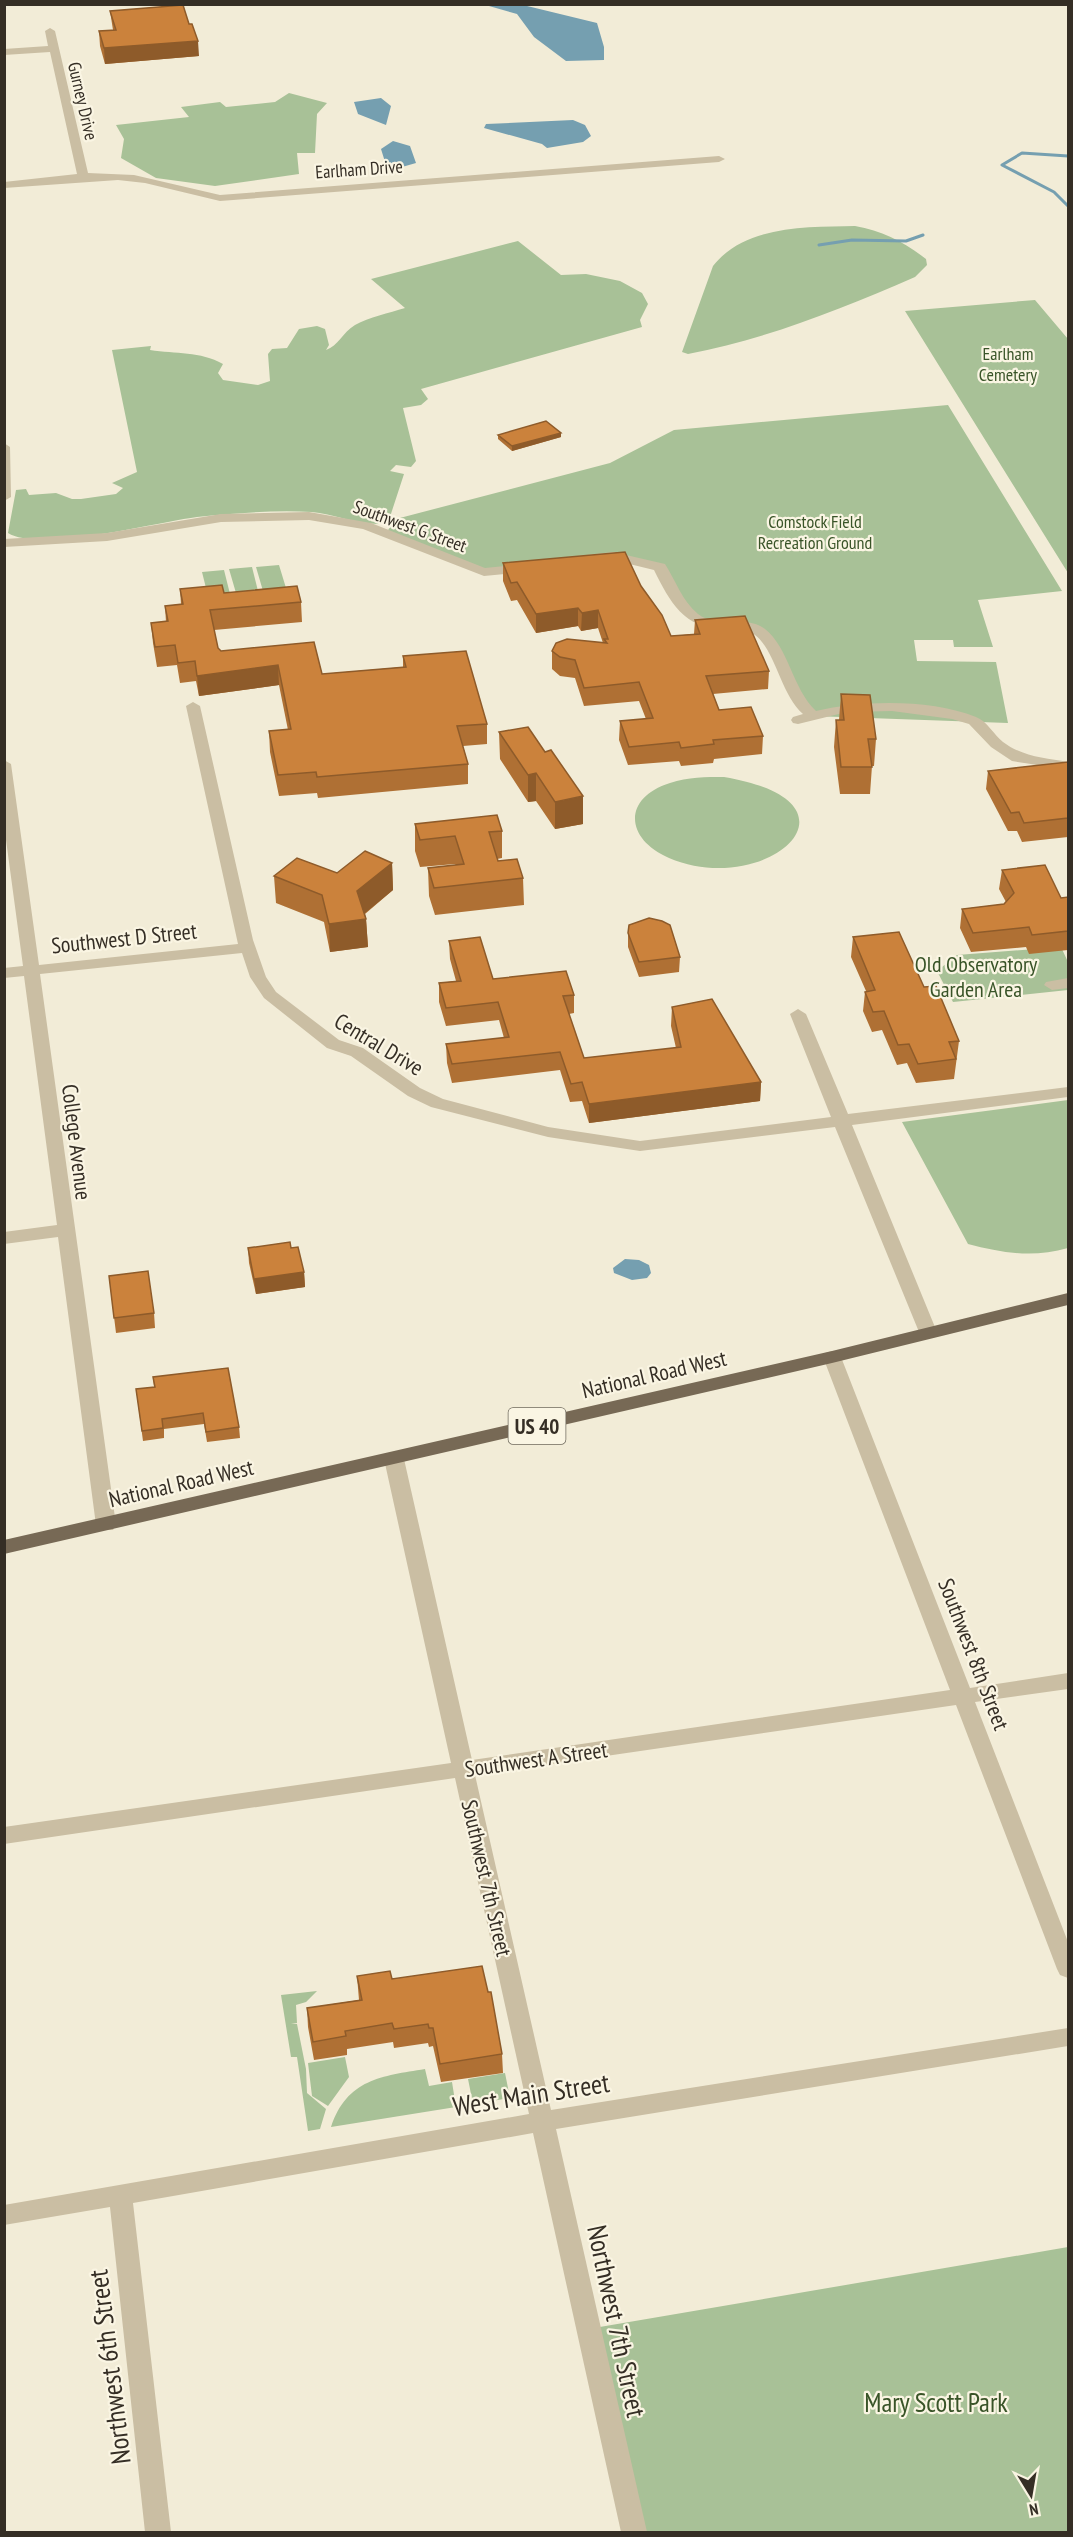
<svg xmlns="http://www.w3.org/2000/svg" width="1073" height="2537" viewBox="0 0 1073 2537" font-family="'PT Sans Narrow',sans-serif">
  <style>
    .green { fill: #a8c197 }
    .water { fill: #759fb0 }
    .lines { fill: none; stroke-linecap: round; stroke-linejoin: round }
    .stream { stroke: #759fb0; stroke-width: 3 }
    .street { fill: #cabea3; fill-rule: evenodd }
    .primary { fill: #776955; fill-rule: evenodd }
    .wall { fill: #af7034 }
    .shaded-wall { fill: #8e5b2a }
    .building { fill: #cb823c; stroke: #8e5b2a; stroke-width: 1.5 }
    .labels { text-anchor: middle; dominant-baseline: central; stroke-width: 4.5; stroke-linejoin: round; paint-order: stroke }
    .far-street-label { font-size: 18px; fill: #352e25; stroke: #faf5e3 }
    .far-park-label { font-size: 18px; fill: #395428; stroke: #faf5e3 }
    .shield { fill: #faf5e3; stroke: #706a5e; stroke-width: 1.5 }
    .shield-label { font-size: 21px; font-weight: bold; fill: #352e25 }
    .street-label { font-size: 22px; fill: #352e25; stroke: #faf5e3 }
    .park-label { font-size: 22px; fill: #395428; stroke: #faf5e3 }
    .near-street-label { font-size: 27px; fill: #352e25; stroke: #faf5e3 }
    .near-park-label { font-size: 27px; fill: #395428; stroke: #faf5e3 }
  </style>
  <rect width="100%" height="100%" fill="#f2ecd7"/>
  <path class="green" d="M289 93 327 103 317 114 315 153H297L299 174 215 186 156 178 121 158 124 139 116 125 189 117 181 107 220 102 226 107 275 102Z
    M855 226C883 231 904 242 926 259L927 265 915 277C841 309 767 339 688 354L682 352 713 266C745 225 808 227 855 226Z
    M518 241 561 275 586 274 620 281 642 293 648 304 640 320 642 327 421 389 428 399 421 405 403 408 416 461 411 467 396 465 390 471 404 474 388 523C368 528 334 514 312 512 274 510 235 513 197 517 157 522 40 553 8 533L16 490 26 489 29 495 56 493 72 499H81L116 494 123 488 112 483 137 472 112 350 151 346 150 350C176 354 200 351 223 364L218 373 223 380 258 385 270 381 268 354 272 349 287 348 299 329 317 326 325 329 329 345 326 350C338 346 343 332 355 325 369 317 389 313 405 308L371 279Z
    M1035 300 1068 339V573L905 311Z
    M948 405 1062 591 978 600 993 647H954L953 640H914L917 661 996 662 1008 723 813 716 760 632 701 622 660 567 638 559 484 572 386 533 396 519 610 463 674 430Z
    M279 565 286 588 263 591 256 567Z
    M252 567 258 591 236 593 229 569Z
    M224 570 230 594 208 596 202 572Z
    M724 777C877 803 765 899 669 858 625 839 622 798 670 783 688 777 706 777 724 777Z
    M1061 947 1068 962V990L953 1002 937 971 957 955Z
    M1068 1100V1248C1033 1258 1002 1253 968 1244L902 1122Z
    M317 1991 306 2002 296 2005 297 2023 291 2024H297L306 2069 307 2093 326 2109 320 2129 308 2131 297 2057H291L281 1995Z
    M345 2057 349 2077 328 2106 312 2096 308 2063Z
    M425 2069 429 2086 452 2082 456 2107 331 2127C347 2079 382 2076 425 2069Z
    M505 2073 510 2098 473 2104 468 2079Z
    M1068 2247V2532H634L588 2329Z"/>
  <path class="water" d="M523 5 597 23 604 47V60L566 61 534 37 517 14 489 6Z
    M381 98 391 106 386 125 358 114 354 102Z
    M573 120 585 125 591 136 583 142 547 148 542 144 484 128 486 124Z
    M393 141 410 146 416 163 402 167 386 165 381 149Z
    M625 1259 639 1260 649 1265 651 1273 647 1278 632 1280 614 1273 613 1268Z"/>
  <g class="lines">
    <path class="stream" d="M1068 156 1022 153 1002 165 1054 192 1068 206
      M819 245 852 240 906 241 923 235"/>
    <path class="street" d="M50 28 55 31 88 173 134 175 220 195 719 156 725 159 719 162 220 201 145 183 118 180 4 188V182L77 174 50 52 4 55V49L48 46 45 31Z
      M4 443 10 447 11 497 4 501Z
      M309 512 371 523 485 568 526 564 533 568 526 572 484 576 363 529 309 520 221 522 107 541 4 547V539L107 533 221 514Z
      M613 552 665 564C676 581 682 601 698 614 717 629 745 614 765 629 789 648 792 688 816 711 863 700 931 699 976 717 987 721 994 735 1003 742 1023 757 1045 758 1068 762V770L1012 761 991 747 969 724 952 719 892 711 847 712 798 724 793 723 791 720 793 717 803 714C780 693 776 651 755 635 746 628 734 629 724 629 684 629 670 602 654 570L613 560 565 565 558 561 560 558Z
      M193 702 200 706 253 940 266 977 276 992 339 1040 363 1048 420 1088 443 1099 548 1127 640 1141 831 1117 790 1014 798 1009 806 1014 848 1114 1068 1087V1097L852 1125 937 1332 935 1336H921L919 1332 835 1127 640 1151 548 1137 431 1107 408 1096 351 1056 327 1048 264 998 250 977 242 953 40 974 116 1525 113 1530H99L96 1525 58 1237 4 1244V1232L57 1225 24 976 4 978V968L23 966 4 825V760L11 764 39 965 238 944 186 706Z
      M1068 978V988L1052 990 1044 985 1046 982Z
      M832 1351 839 1353 841 1357 970 1688 1068 1673V1689L975 1702 1068 1942V1978L1060 1975 1057 1969 956 1705 475 1775 551 2110 1068 2028V2046L556 2129 647 2532H621L533 2133 133 2203 171 2532H145L110 2207 4 2225V2205L529 2114 455 1778 4 1844V1827L451 1763 384 1459 387 1454H401L404 1459 472 1760 950 1690 823 1357 825 1353Z"/>
    <path class="primary" d="M1068 1293V1305L832 1363 4 1554V1540L832 1351Z"/>
  </g>
  <path class="wall" d="M110 11 199 56 105 64 100 46 99 31 113 30Z
    M498 435 561 437 512 451 498 439Z
    M503 563 641 586 671 636 694 634 695 620 769 671 768 689 713 694 719 710 763 736 762 754 714 759 713 763 681 766 679 761 628 765 619 740 620 721 646 719 639 701 584 706 575 678 560 676 552 669V651L603 643 598 628 581 631 578 626 536 633 517 600 511 601 503 581Z
    M180 589 301 602 302 622 214 630 218 648 221 651 322 674 403 667V656L487 724V744L463 746 468 764V784L318 798 317 793 279 796 270 752 269 731 288 730 279 685 199 696 196 681 180 683 177 665 157 667 153 643 151 623 166 622 165 606 181 604Z
    M841 694 876 739 874 766H872L870 794H840L834 747 836 720H839Z
    M499 732 583 824 555 829 536 801 528 802 500 759Z
    M1068 762V837L1022 842 1017 831H1008L986 789 988 771Z
    M415 824 502 831V858L497 859 498 861 523 878 524 905 435 915 429 896 428 868 456 865 455 864 420 867 415 851Z
    M392 863 393 890 365 914 366 919 368 947 330 952 324 922 276 903 274 876 337 873Z
    M1002 870 1061 898 1068 897V950L1029 954 1026 947 971 952 960 928 962 909 1004 904 1006 902 999 889Z
    M628 933 680 957 679 972 639 977 628 947Z
    M853 937 924 987 959 1041 954 1079 916 1083 907 1063 897 1065 882 1030 872 1032 863 1011 865 992 866 991 851 957Z
    M449 941 493 979 574 995V1013L569 1014 584 1058 676 1048 671 1026 672 1007 761 1082 760 1101 589 1123 582 1101 570 1102 560 1070 452 1083 447 1063 446 1044 504 1038 499 1020 446 1026 439 1002V983L456 981 450 959Z
    M248 1248H291L304 1272 305 1287 256 1294 249 1263Z
    M109 1276 154 1313 155 1328 116 1333Z
    M153 1377 239 1427 240 1438 207 1442 204 1424 164 1429V1438L143 1441 136 1389 154 1387Z
    M357 1976 502 2054 503 2073 441 2082 433 2046 429 2047 428 2043 394 2048 393 2042 347 2049V2055L314 2060 308 2027 307 2008 359 2000Z"/>
  <path class="shaded-wall" d="M198 41 199 56 105 64 104 48Z
    M561 433V437L512 451V446Z
    M578 608V626L536 633V614Z
    M598 610V628L581 631 582 613Z
    M278 665 279 685 199 696 197 676Z
    M536 773V801L528 802V775Z
    M583 796V824L555 829V802Z
    M392 863 393 890 359 918 357 891Z
    M366 919 368 947 330 952 329 924Z
    M761 1082 760 1101 589 1123V1104Z
    M304 1272 305 1287 256 1294 254 1279Z"/>
  <path class="building" d="M183 5 189 24H192L198 41 104 48 99 31 116 30 110 11Z
    M546 421 561 433 512 446 498 435Z
    M625 552 641 586 662 615 671 636 700 634 695 620 745 616 769 671 706 676 719 710 751 707 763 736 713 740 714 744 681 748 679 742 629 747 620 721 653 718 639 682 584 688 575 660 560 657 552 651 556 643 567 639 607 643 604 639H608L598 610 582 613 578 608 536 614 517 582 511 583 503 563Z
    M222 585 224 593 297 586 301 602 210 610 218 648 221 651 314 642 322 674 406 667 403 656 466 651 487 724 457 726 468 764 317 777 316 772 278 775 269 731 291 729 278 665 197 676 195 661 178 663 175 645 155 647 151 623 168 621 165 606 183 604 180 589Z
    M841 694 870 695 876 739H868L872 767H841L836 720H844Z
    M528 727 545 752 551 750 583 796 555 802 536 773 528 775 499 732Z
    M1068 762V818L1024 823 1019 812 1011 813 988 771Z
    M497 815 502 831 489 832 498 861 517 859 523 878 434 888 428 868 464 864 455 836 420 840 415 824Z
    M365 851 392 863 357 891 366 919 329 924 322 895 274 876 297 858 337 873Z
    M1045 865 1061 898 1068 897V931L1032 935 1029 927 973 933 962 909 1004 904 1014 893 1002 870Z
    M649 918 662 921 670 925 680 957 639 962 628 933 629 925Z
    M899 932 924 987 936 986 959 1041 949 1042 956 1059 918 1064 909 1044 898 1045 884 1011 873 1012 865 992 875 990 853 937Z
    M480 937 493 979 566 971 574 995 563 996 584 1058 681 1047 672 1007 712 999 761 1082 589 1104 582 1082 571 1084 560 1052 452 1064 446 1044 509 1037 498 1002 446 1008 439 983 461 981 449 941Z
    M290 1242 291 1248 298 1247 304 1272 254 1279 248 1248Z
    M148 1271 154 1313 114 1318 109 1276Z
    M228 1368 239 1427 206 1432 203 1413 162 1419 163 1428 142 1431 136 1389 155 1387 153 1377Z
    M482 1966 488 1992H491L502 2054 440 2064 433 2028H429L428 2024 394 2029 392 2023 345 2031 346 2036 313 2042 307 2008 362 2000 357 1976 390 1971 392 1979Z"/>
  <g class="labels">
    <g class="far-street-label">
      <text transform="translate(83 101) rotate(77)">Gurney Drive</text>
      <text transform="translate(359 169) rotate(-4)">Earlham Drive</text>
      <text transform="translate(410 526) rotate(20)">Southwest G Street</text>
    </g>
    <g class="far-park-label">
      <text x="1008" y="353">Earlham<tspan x="1008" dy="21">Cemetery</tspan></text>
      <text x="815" y="521">Comstock Field<tspan x="815" dy="21">Recreation Ground</tspan></text>
    </g>
    <rect class="shield" x="508.5" y="1408" width="57" height="36" rx="4.5"/>
    <g class="shield-label">
      <text x="537" y="1426">US 40</text>
    </g>
    <g class="street-label">
      <text transform="translate(124 938) rotate(-6)">Southwest D Street</text>
      <text transform="translate(379 1044) rotate(31)">Central Drive</text>
      <text transform="translate(77 1142) rotate(83)">College Avenue</text>
      <text transform="translate(654 1374) rotate(-13)">National Road West</text>
      <text transform="translate(181 1483) rotate(-13)">National Road West</text>
      <text transform="translate(974 1654) rotate(69)">Southwest 8th Street</text>
      <text transform="translate(536 1759) rotate(-8)">Southwest A Street</text>
      <text transform="translate(487 1878) rotate(77)">Southwest 7th Street</text>
    </g>
    <g class="park-label">
      <text x="976" y="964">Old Observatory<tspan x="976" dy="25">Garden Area</tspan></text>
    </g>
    <g class="near-street-label">
      <text transform="translate(531 2094) rotate(-9)">West Main Street</text>
      <text transform="translate(617 2321) rotate(78)">Northwest 7th Street</text>
      <text transform="translate(109 2367) rotate(-97)">Northwest 6th Street</text>
    </g>
    <g class="near-park-label">
      <text x="936" y="2402">Mary Scott Park</text>
    </g>
  </g>
  <rect width="1073" height="2537" fill="none" stroke="#352e25" stroke-width="12"/>
  <g transform="translate(1031 2495) rotate(169)" stroke="#faf5e3" stroke-width="4.5" paint-order="stroke">
  <path d="M0-4.5L10 22L0 15L-10 22Z" fill="#352e25"/>
  <text y="-9" font-size="16" font-weight="bold" text-anchor="middle" fill="#352e25">N</text>
  </g>
</svg>
